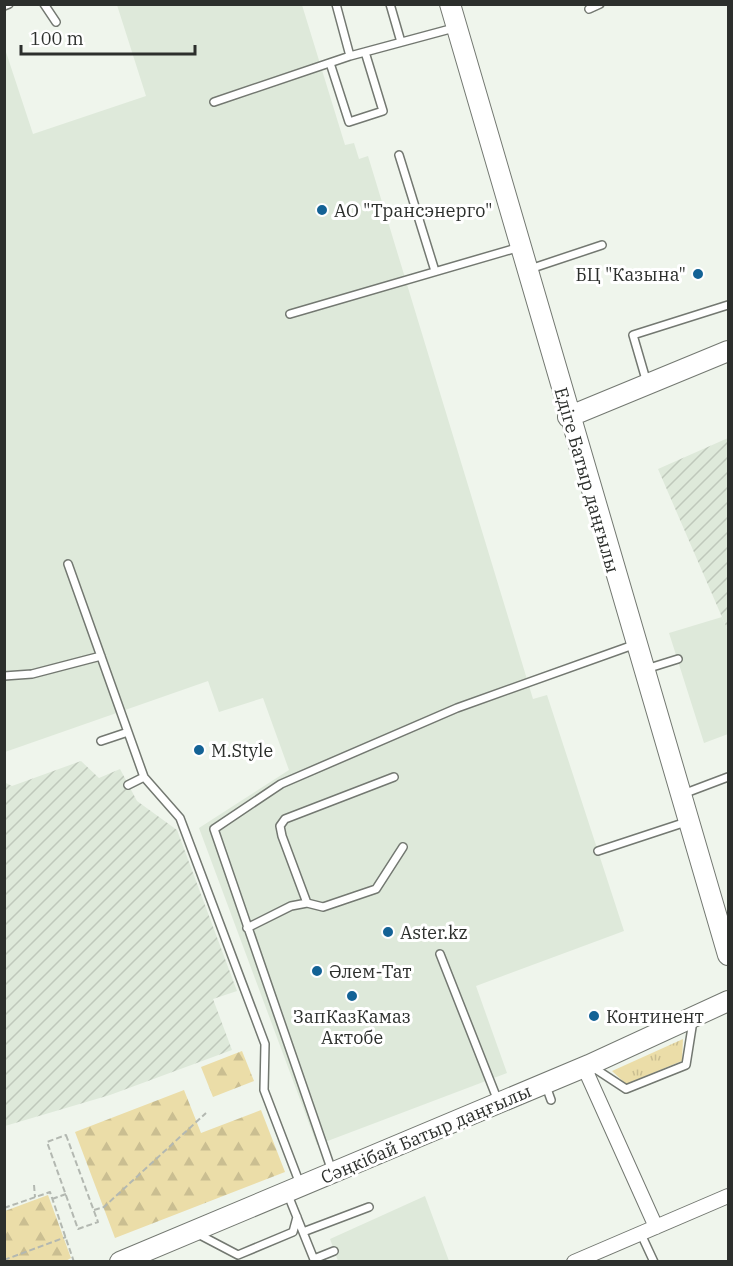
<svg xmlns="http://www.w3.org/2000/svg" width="733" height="1266" viewBox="0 0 733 1266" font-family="'IBM Plex Serif',serif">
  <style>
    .built { fill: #dee9da }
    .industrial { fill: url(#industrial-furrows) }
    .grass { fill: url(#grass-tufts) }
    .forest { fill: url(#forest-firs) }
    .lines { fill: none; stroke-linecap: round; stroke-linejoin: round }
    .lane-casing { stroke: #737871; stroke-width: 10 }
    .street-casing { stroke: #737871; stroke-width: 16 }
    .secondary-casing { stroke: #737871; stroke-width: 22 }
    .path { stroke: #b3b8b1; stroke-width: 2; stroke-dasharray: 6 3; stroke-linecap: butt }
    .lane { stroke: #fff; stroke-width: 7 }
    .street { stroke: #fff; stroke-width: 14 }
    .secondary { stroke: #fff; stroke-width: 20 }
    .poi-dot { fill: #136295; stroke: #fff; stroke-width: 2 }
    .labels { text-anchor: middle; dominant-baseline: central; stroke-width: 6; stroke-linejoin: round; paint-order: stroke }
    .poi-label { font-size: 18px; fill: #2c2f2c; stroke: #fff; text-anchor: start }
    .street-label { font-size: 18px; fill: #2c2f2c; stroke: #fff }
  </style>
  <defs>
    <pattern id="industrial-furrows" width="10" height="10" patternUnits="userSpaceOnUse" patternTransform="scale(1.5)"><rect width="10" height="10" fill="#dee9da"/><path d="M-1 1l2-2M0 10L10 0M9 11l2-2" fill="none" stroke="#bfc8bb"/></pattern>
    <pattern id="grass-tufts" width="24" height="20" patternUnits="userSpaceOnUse" patternTransform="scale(1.5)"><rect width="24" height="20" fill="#ebdda8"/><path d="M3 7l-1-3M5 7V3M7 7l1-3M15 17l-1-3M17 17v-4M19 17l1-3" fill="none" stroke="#cabe91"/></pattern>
    <pattern id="forest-firs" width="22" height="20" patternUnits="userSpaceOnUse" patternTransform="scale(1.5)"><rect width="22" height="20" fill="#ebdda8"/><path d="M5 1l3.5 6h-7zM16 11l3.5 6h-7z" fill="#cabe91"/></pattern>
  </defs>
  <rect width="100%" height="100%" fill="#eff5ec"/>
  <path class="built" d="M117 5H302L345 145 354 143 359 159 368 156 533 699 547 695 624 931 476 986 507 1073 317 1145 199 828 289 770 263 698 219 712 208 681 5 752 4 46 33 134 146 96Z
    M722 617 728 631V734L704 743 669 633Z
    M425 1196 449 1261H338L330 1239Z"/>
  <path class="industrial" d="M728 438V631L658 469Z
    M81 761 99 778 120 769 137 801 177 830 237 991 213 999 232 1050 110 1095 5 1126 4 782 12 786Z"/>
  <path class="grass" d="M683 1039 682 1061 626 1084 612 1071Z"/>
  <path class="forest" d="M242 1051 254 1081 213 1097 201 1067Z
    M184 1090 201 1133 261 1110 285 1172 115 1238 75 1132Z
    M48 1195 71 1258 64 1262 5 1261V1211Z"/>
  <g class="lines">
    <g class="lane-casing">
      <path id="lane" d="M44 4 56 22
        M336 4 350 56
        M390 4 401 42
        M4 6 9 4
        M589 9 600 4
        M330 63 349 122 383 111 365 52
        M214 102 350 56 454 28
        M399 155 435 271
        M530 269 602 245
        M290 314 520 247
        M647 383 633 335 728 305
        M68 564 144 777 180 818 265 1044 264 1090 300 1184
        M646 669 678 659
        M4 676 32 674 101 656
        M101 741 128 732
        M128 785 144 777
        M683 794 728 777
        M598 851 686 822
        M307 903 323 907 376 889 403 847
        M247 928 291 906 307 903 282 836 280 826 285 819 394 777
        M440 954 498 1101
        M591 1066 626 1089 686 1065 693 1021
        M546 1086 551 1100
        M332 1171 214 829 281 784 457 708 636 644
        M288 1195 315 1262
        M303 1232 369 1207
        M198 1234 238 1255 293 1232 297 1217
        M641 1234 654 1262
        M314 1259 334 1251"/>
    </g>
    <g class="street-casing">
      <path id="street" d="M584 1067 656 1227
        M574 1262 728 1196"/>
    </g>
    <g class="secondary-casing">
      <path id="secondary" d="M450 4 728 955
        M568 417 728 351
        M120 1262 589 1065 728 1001"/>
    </g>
    <path class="path" d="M66 1135 98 1222 78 1229 47 1142Z
      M34 1185 35 1197
      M52 1199 66 1194
      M4 1208 50 1192 74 1262
      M94 1210 104 1207 206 1113
      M4 1260 66 1237"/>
    <use href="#lane" class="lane"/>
    <use href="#street" class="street"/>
    <use href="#secondary" class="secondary"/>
  </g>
  <g class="poi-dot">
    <circle cx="322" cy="210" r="6"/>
    <circle cx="698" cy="274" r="6"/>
    <circle cx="199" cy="750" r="6"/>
    <circle cx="388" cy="932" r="6"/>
    <circle cx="317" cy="971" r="6"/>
    <circle cx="352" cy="996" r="6"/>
    <circle cx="594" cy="1016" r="6"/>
  </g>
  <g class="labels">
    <g class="poi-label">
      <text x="334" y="210">АО "Трансэнерго"</text>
      <text x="686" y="274" text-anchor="end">БЦ "Казына"</text>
      <text x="211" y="750">M.Style</text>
      <text x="400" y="932">Aster.kz</text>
      <text x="329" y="971">Әлем-Тат</text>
      <text x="352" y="1016" text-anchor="middle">ЗапКазКамаз<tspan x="352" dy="21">Актобе</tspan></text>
      <text x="606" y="1016">Континент</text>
    </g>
    <g class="street-label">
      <text transform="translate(587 480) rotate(74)">Едіге Батыр даңғылы</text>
      <text transform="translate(426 1134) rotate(-23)">Сәңкібай Батыр даңғылы</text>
    </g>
  </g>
  <rect width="733" height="1266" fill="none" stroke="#2c2f2c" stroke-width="12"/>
  <path d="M21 45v9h174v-9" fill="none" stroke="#2c2f2c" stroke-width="3"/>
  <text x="30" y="45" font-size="18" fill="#2c2f2c" stroke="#ffffff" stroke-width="4.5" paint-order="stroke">100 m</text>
</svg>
